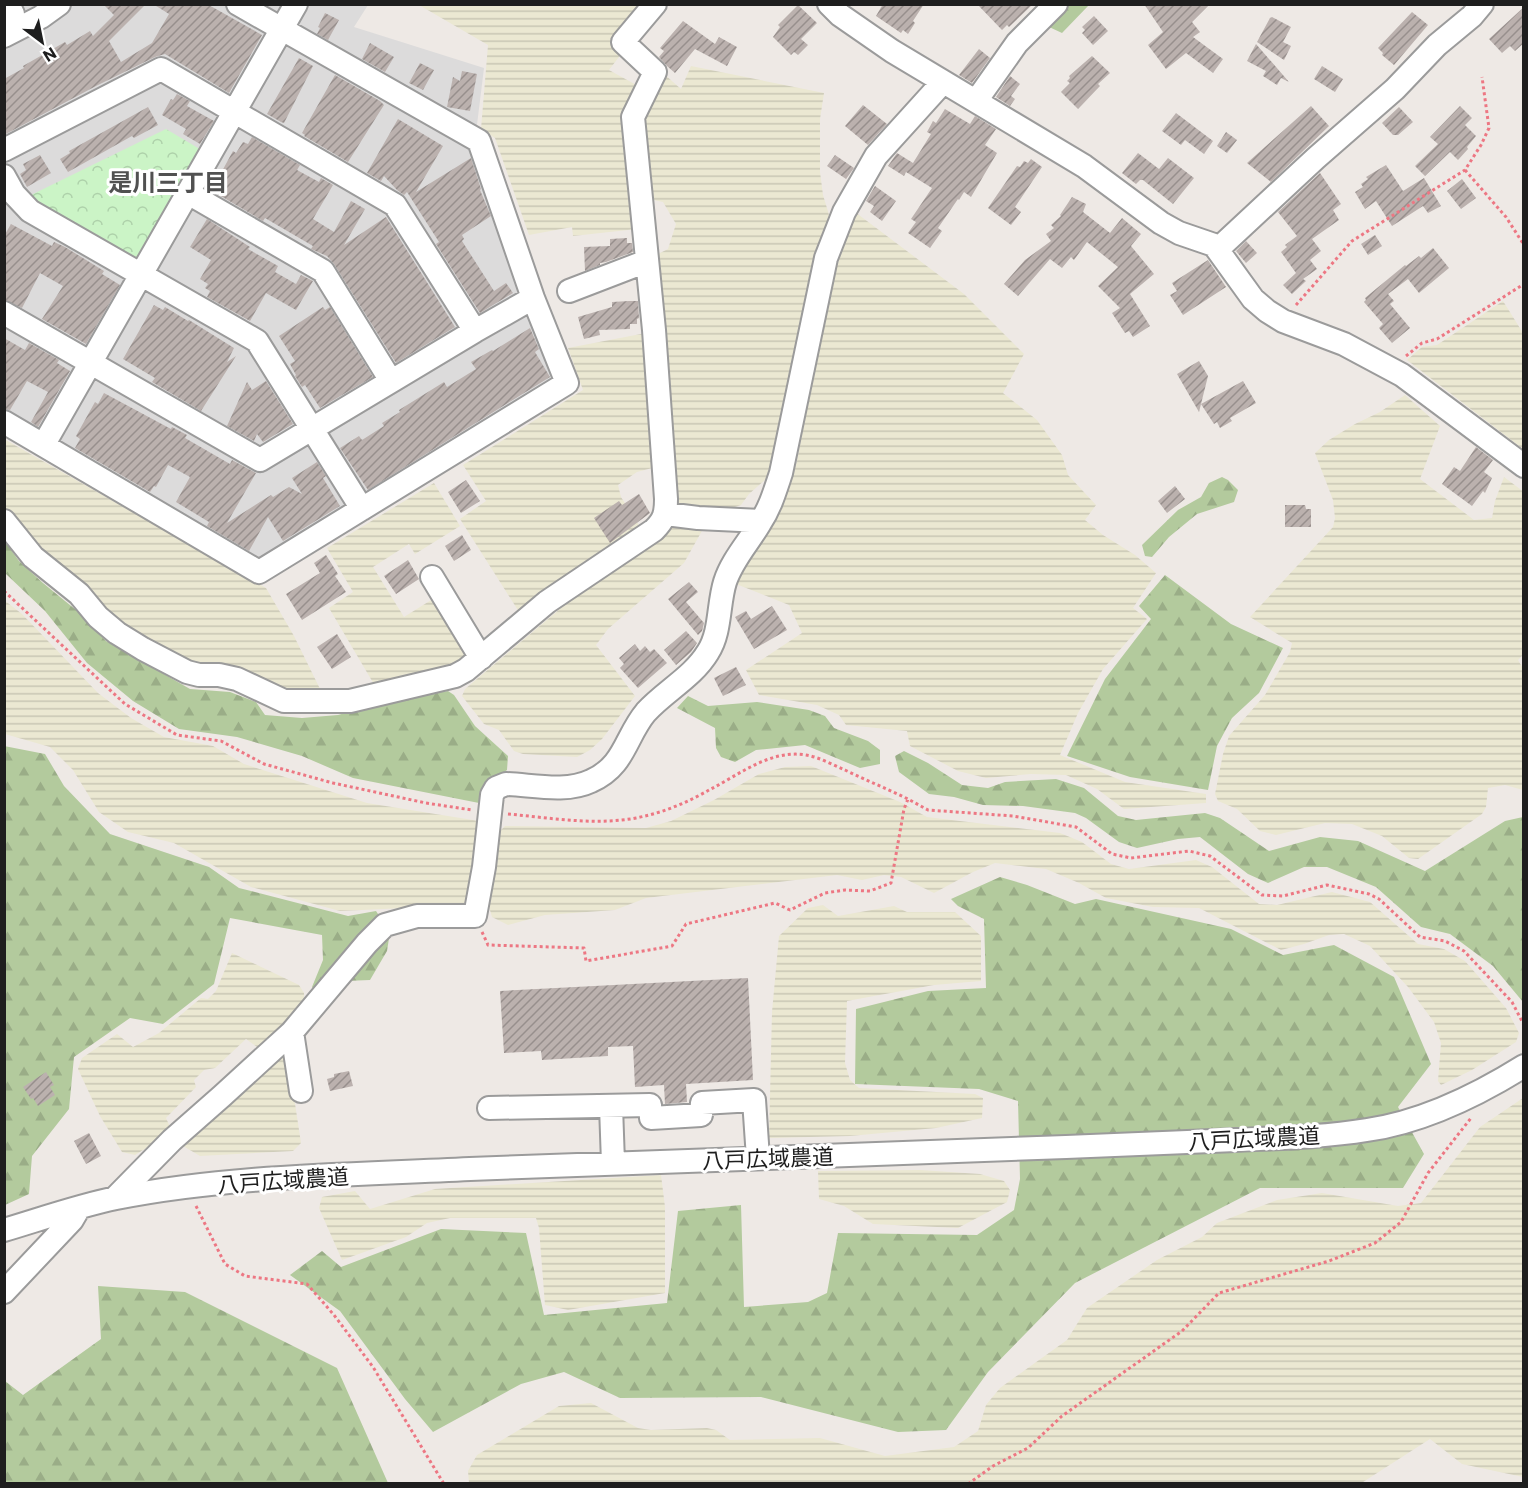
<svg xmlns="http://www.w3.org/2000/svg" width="1528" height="1488" viewBox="0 0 1528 1488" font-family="Commissioner,'Noto Sans JP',sans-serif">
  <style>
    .residential { fill: #dcdbdb }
    .farmland { fill: url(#farmland-rules) }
    .forest { fill: url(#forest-firs) }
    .park { fill: url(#park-crowns) }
    .building { fill: url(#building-hatch) }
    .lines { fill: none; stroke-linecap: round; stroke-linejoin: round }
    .minor-casing { stroke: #9b9b9b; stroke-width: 26 }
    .path { stroke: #ed7783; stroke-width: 3; stroke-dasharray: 3 3; stroke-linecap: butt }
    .minor { stroke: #fff; stroke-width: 22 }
    .labels { text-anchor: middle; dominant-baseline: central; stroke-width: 6; stroke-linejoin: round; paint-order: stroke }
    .street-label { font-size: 22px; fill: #1e1e1e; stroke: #fff }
    .neighbourhood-label { font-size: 24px; font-weight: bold; fill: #515151; stroke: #fff }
  </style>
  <defs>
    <pattern id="farmland-rules" width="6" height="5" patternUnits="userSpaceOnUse" patternTransform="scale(1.5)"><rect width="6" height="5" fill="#ebe8d2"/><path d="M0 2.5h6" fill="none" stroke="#c9c7b4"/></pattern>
    <pattern id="forest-firs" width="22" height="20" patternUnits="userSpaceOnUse" patternTransform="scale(1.5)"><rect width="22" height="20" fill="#b3ca9d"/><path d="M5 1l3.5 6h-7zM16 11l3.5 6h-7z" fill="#9aad87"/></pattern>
    <pattern id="park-crowns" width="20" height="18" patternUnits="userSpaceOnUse" patternTransform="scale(1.5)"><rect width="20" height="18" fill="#cbf4c6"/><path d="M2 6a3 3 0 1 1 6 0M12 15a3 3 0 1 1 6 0" fill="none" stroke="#aed1aa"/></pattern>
    <pattern id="building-hatch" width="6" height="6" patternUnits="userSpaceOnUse" patternTransform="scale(1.5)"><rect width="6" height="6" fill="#bbb1ae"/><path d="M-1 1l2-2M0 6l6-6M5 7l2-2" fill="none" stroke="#978f8d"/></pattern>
  </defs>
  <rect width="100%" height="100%" fill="#eee9e5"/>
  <path class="residential" d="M4 5H368L354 27 484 68 474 149 558 382 257 565 5 416Z"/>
  <path class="farmland" d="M419 5H645L612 43 622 53 609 70 640 87 637 229 573 236 572 227 529 235 495 138 481 129 488 45Z
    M691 66 824 93 820 119V172L823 195 830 218 774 456 766 479 749 494 741 505 732 508H703L678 504 664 358 658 254 668 249 676 224 663 202 649 199 641 124 664 74 681 89Z
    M855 212 964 294 1024 354 1003 393 1037 420 1062 455 1068 475 1096 505 1085 520 1103 535 1135 555 1156 573 1133 608 1147 619 1103 669 1078 713 1060 755 1125 782 1206 794V803L1124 809 1097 789 1066 775 1031 774 986 778 958 771 910 746 907 731 846 725 839 715 817 705 759 695 746 670 802 633 789 605 736 584 784 499 797 461 828 293Z
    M1503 301 1523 333V449L1407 360 1422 347 1437 345Z
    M646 333 656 467 637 472 618 485 621 497 642 530 521 615 460 519 486 501 463 465 583 390 568 348Z
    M1405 395 1440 426 1420 479 1474 520 1492 518 1495 501 1504 477 1524 492V654L1518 660 1524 670 1523 790 1505 785 1488 788 1486 807 1482 814 1418 859 1409 858 1382 836 1352 824 1325 823 1276 835 1260 831 1237 809 1218 801 1215 794 1223 754 1229 736 1265 695 1290 652 1292 643 1250 617 1333 527 1335 518 1333 500 1315 453 1329 440 1355 424 1380 412Z
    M4 439 266 588 294 636 323 695 294 694 201 668 116 622 55 564 5 512Z
    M434 483 460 526 415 554 409 544 373 567 404 617 436 597 472 657 463 665 375 686 329 608 353 592 327 548Z
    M675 523 703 529 684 563 608 629 596 645 635 696 602 739 590 750 577 757 523 754 514 751 499 730 484 724 462 696 465 689 561 608 560 605 653 542Z
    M4 600 22 614 98 693 131 718 164 737 213 746 244 764 367 803 479 821 470 905 340 911 251 887 174 843 128 832 99 812 73 770 50 747 5 734Z
    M811 766 900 802 927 817 1060 833 1082 842 1111 864 1129 869 1196 860 1212 867 1259 904 1277 905 1332 892 1370 902 1418 944 1444 949 1465 961 1506 1008 1519 1033 1516 1042 1472 1070 1441 1085 1438 1081 1441 1043 1434 1022 1408 987 1370 946 1344 934 1329 935 1304 944 1281 950 1199 908 1153 907 1106 898 1079 883 1046 869 995 863 973 872 934 893 901 877 884 875 862 880 837 875 646 898 615 910 545 915 508 925 492 917 487 900 500 831 505 826 646 828 671 821 714 800 759 774 785 767Z
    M823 905 838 916 894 906 907 912H955L981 936V981L934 985 847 1001 845 1063 850 1080 859 1088 975 1094 983 1098 982 1118 936 1128 850 1136 769 1138 772 1012 779 936 808 908Z
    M232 953 299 985 304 993V1000L279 1032 260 1049 246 1039 215 1068 204 1070 194 1080 196 1087 166 1118 171 1129 164 1137 135 1155 122 1152 100 1116 78 1069 82 1058 117 1034 133 1047 159 1033 201 998 208 999 216 991Z
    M287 1051 301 1143 293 1151 200 1156 178 1143Z
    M1523 1098V1477L1462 1464 1430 1439 1360 1484 469 1483 468 1471 477 1455 559 1406 591 1403 638 1428 651 1430 707 1428 716 1430 730 1440 820 1438 885 1456 954 1447 978 1431 986 1405 1000 1388 1067 1340 1087 1308 1157 1260 1202 1237 1217 1223 1277 1200 1322 1193 1398 1206 1421 1203 1480 1127Z
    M920 1170 980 1174 1004 1181 1010 1190 1007 1202 958 1228 873 1224 844 1206 819 1199 818 1171Z
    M661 1175 665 1207V1293L568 1310 545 1305 539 1228 536 1218H450L427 1223 406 1237 342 1260 319 1208 322 1197 355 1191 370 1209 435 1189Z"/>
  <path class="forest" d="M1043 5H1089L1062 33 1047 26Z
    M1222 477 1228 480 1238 490 1234 502 1197 514 1169 537 1152 557 1145 556 1142 545 1178 510 1201 497 1209 483Z
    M4 540 19 561 43 583 76 610 106 641 190 689 230 692 256 702 265 715 302 718 338 715 391 700 448 691 454 695 475 726 508 756 507 770 485 786 479 803 353 778 302 756 237 737 179 729 133 701 87 663 45 611 6 574 4 570Z
    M1165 575 1231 624 1283 648 1259 693 1232 718 1217 746 1208 790 1130 777 1067 756 1105 679 1151 619 1139 606Z
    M688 696 708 706 757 702 809 710 825 716 834 728 868 741 880 750V764L860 768 805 745 756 750 735 762 721 757 716 748 715 728 677 708Z
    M4 746 45 754 64 786 110 834 209 867 239 888 348 916 376 911 390 932 387 951 370 980 345 981 318 996 312 987 323 960 322 935 230 918 214 984 163 1024 130 1018 74 1057 69 1109 32 1156 29 1194 5 1205Z
    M904 751 928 763 962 785 988 788 1005 782 1056 779 1084 788 1118 816 1136 820 1205 813 1220 818 1269 851 1320 837 1358 841 1425 871 1505 821 1523 817V1002L1493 966 1450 934 1421 927 1376 887 1327 867H1304L1268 883 1248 874 1200 837 1178 839 1137 848 1119 842 1086 818 1075 813 1023 806 983 805 954 797 929 794 899 772 895 756Z
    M1000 877 1027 885 1075 904 1096 899 1231 929 1283 955 1334 945 1394 977 1431 1064 1398 1107 1424 1154 1403 1188H1260L1075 1283 988 1372 946 1430 898 1432 761 1397 620 1398 564 1372 521 1384 433 1432 405 1399 340 1311 290 1275 322 1251 341 1267 441 1229 526 1233 544 1315 667 1303 678 1211 741 1205 744 1307 808 1302 827 1293 838 1233 977 1235 1014 1210 1020 1179 1018 1101 979 1089 855 1084 856 1009 928 991 986 988 984 919 958 906 951 899Z
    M98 1286 185 1292 337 1368 388 1483H5V1381L23 1395 101 1339Z"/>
  <path class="park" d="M166 129 203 151 142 259 133 263 27 197Z"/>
  <path class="building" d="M103 4H146L109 41 121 62 152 43 169 14 153 4H207L262 35 229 93 165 54 155 57 96 86 4 135V79L24 68 23 66 65 42 67 45 90 31 93 36 114 15Z
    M883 4H924L913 21 915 23 908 34 903 30 901 33 876 16Z
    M977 4H1033L1009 27 1007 25 1002 30Z
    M1144 4H1210L1192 22 1200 32 1193 37 1223 59 1213 73 1186 53 1166 69 1148 45 1163 32Z
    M798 5 817 23 801 39 808 45 798 55 794 52 791 55 773 37 780 27 778 25Z
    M1524 7V43L1515 51 1510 46 1502 53 1489 39Z
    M1412 12 1428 25 1394 65 1382 55 1383 53 1378 48Z
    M325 13 339 20 328 40 317 34 320 28 318 27Z
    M1094 16 1108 31 1093 45 1082 33 1085 30 1082 27Z
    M1272 17 1291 27 1283 42 1291 46 1284 60 1257 42 1270 18Z
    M683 21 715 44 719 37 737 47 727 66 695 49 675 73 667 66 659 57 664 51 660 48Z
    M370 43 394 57 385 72 362 59Z
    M1256 44 1289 82 1281 78 1277 85 1263 76 1266 71 1247 61Z
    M979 49 990 58 972 83 959 75Z
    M1092 56 1110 73 1098 84 1100 86 1078 109 1061 92 1070 83 1067 81 1070 78 1069 76Z
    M299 58 313 66 284 123 281 122 267 114Z
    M420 63 434 70 423 90 409 83Z
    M1322 66 1343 79 1335 92 1314 79Z
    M462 71 477 74 470 111 447 107 453 77 460 81Z
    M335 75 380 101 384 105 348 162 304 136 305 135 302 133Z
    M1010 76 1020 84 1011 96 1015 99 1010 106 996 97Z
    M177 94 190 101 187 106 214 121 200 144 183 134 186 129 162 115 171 99 173 100Z
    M863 105 887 124 868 145 845 126Z
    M1311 106 1329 126 1271 182 1247 163Z
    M1460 106 1472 118 1465 125 1476 136 1467 147 1468 149 1458 160 1450 152 1425 176 1415 166 1438 144 1430 137Z
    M148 107 158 125 134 138 132 136 68 172 60 159 70 153 69 151Z
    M1399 107 1413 122 1398 135H1393L1382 123Z
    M945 109 970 124 975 116 996 129 985 145 997 153 971 197 964 192 959 200 958 199 938 228 942 231 930 248 908 233 916 222 911 219 932 188 906 172 904 176 888 166 897 153 913 163 931 134 927 132 933 121 936 123Z
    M1176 113 1213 141 1204 154 1185 140 1181 145 1162 131Z
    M398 119 443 146 416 192 471 158 481 189 480 190 491 216 462 235 464 239 462 241 494 291 506 283 513 293 480 313 436 244 439 242 407 192 404 195 397 190 384 176 381 181 367 173Z
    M1226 132 1237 140 1227 153 1217 146Z
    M252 137 300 165 297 170 319 182 321 178 333 185 313 219 334 232 351 201 365 209 344 245 386 217 455 327 396 363 334 264 327 256 311 249 313 246 265 218 263 221 214 192 218 185 215 184 233 151 236 153 243 142 248 144Z
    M1138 153 1159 169 1168 158 1194 178 1173 204 1143 180H1140L1136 184 1122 173Z
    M40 155 51 173 27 187 20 174 26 170 23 164Z
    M835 155 854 168 846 179 827 166Z
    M1031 159 1042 167 1015 207 1021 212 1011 225 988 208 1017 166 1020 167 1024 161 1028 163Z
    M1386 165 1403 191 1424 178 1441 206 1428 213 1423 206 1392 226 1376 201 1365 209 1355 192 1363 187 1361 184 1368 179 1366 177Z
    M1320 173 1341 204 1333 210 1339 220 1312 239 1321 251 1310 260 1317 269 1303 279 1306 281 1292 294 1283 285 1296 273 1281 252 1287 247 1285 245 1297 236 1278 212Z
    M1462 179 1476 198 1461 209 1447 191Z
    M875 186 896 201 882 221 870 212 874 206 866 201Z
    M1072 197 1086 204 1083 212 1110 233 1122 218 1141 234 1131 246 1154 274 1130 294 1150 326 1133 337 1129 331 1125 333 1112 313 1120 308 1098 286 1118 267 1087 242 1074 260 1071 257 1062 268 1050 259 1018 296 1004 284 1025 260 1051 241 1046 234 1054 228 1051 225 1061 216 1060 215Z
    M207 219 250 247 248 249 278 266 275 272 296 284 301 275 313 281 296 310 266 293 250 321 207 297 210 291 205 288 208 284 200 279 211 260 190 247Z
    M11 224 52 246 54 242 65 247 104 271 102 274 120 285 86 344 42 319 63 286 40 273 22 308 4 300V236Z
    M1375 235 1382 246 1368 255 1361 244Z
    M627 238V243H632L633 252 606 262 600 263V265L585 271 584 247 610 246V239Z
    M1246 241 1257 253 1246 263 1236 251Z
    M1433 248 1449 268 1419 293 1408 279 1388 294 1394 301 1390 304 1410 328 1392 343 1379 328 1383 324 1364 302 1366 300 1365 298 1405 265 1406 266 1419 256 1421 258Z
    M1208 260 1226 287 1183 315 1170 295 1177 291 1172 283Z
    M629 301H638L639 318 637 319V324H630V329L599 330 600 335 584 339 578 317 612 307V302Z
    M154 305 163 310 165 307 188 321 189 320 234 348 227 362 236 356 201 411 152 382 155 378 123 359Z
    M323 307 325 310 330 307 373 377 320 408 305 385 302 387 295 376 296 375 290 364 295 361 279 336Z
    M530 328 539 349 535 352 550 377 368 490 340 448 359 436 362 440 384 426 382 423 400 412 399 410 444 382 447 387 476 369 471 362 492 350 493 351Z
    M4 338 25 350 29 343 59 360 57 363 70 371 38 427 31 422 48 392 27 381 10 410 4 409Z
    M1199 361 1208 376 1199 412 1177 374Z
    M266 381 293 424 263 442 257 434 254 441 227 426 247 382 252 390Z
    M1243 381 1256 403 1230 418 1232 421 1220 428 1217 422 1214 424 1201 404Z
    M104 393 171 429 172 427 187 435 185 438 230 464 232 460 256 473 227 523 271 495 273 497 289 487 302 494 292 478 317 462 326 476 323 478 340 506 283 541 268 517 249 551 207 526 209 522 176 502 190 477 168 465 156 487 154 486 150 492 75 448 80 439 76 436 95 402 98 404Z
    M1476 447 1493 460 1484 472 1492 478 1485 493 1483 491 1472 506 1442 484 1454 467 1460 471Z
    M466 480 480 501 461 513 448 492Z
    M1175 486 1185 499 1167 513 1158 501Z
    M639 494 650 513 610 543 594 518 619 501 622 505Z
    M1285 505H1305L1306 509H1311V527H1285Z
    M462 535 471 550 454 561 445 546Z
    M326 555 338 574 335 576 346 592 302 620 286 594 320 573 314 563Z
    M408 560 419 579 396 594 384 576Z
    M689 582 698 592 686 602 704 623 702 631 698 635 668 599Z
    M772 606 787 630 754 649 735 617 746 611 751 619Z
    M686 631 697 643 691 652 676 665 664 650Z
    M337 634 351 657 332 669 317 647Z
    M635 644 640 651 645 646 650 652 654 649 667 663 638 688 620 668 624 664 619 658Z
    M736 667 746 685 723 696 714 678Z
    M748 978 753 1080 686 1084 687 1102 665 1104 664 1085 635 1087 633 1046 608 1047V1056L542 1060 541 1051 504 1053 500 991Z
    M349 1071 353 1086 330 1091 327 1079 334 1077V1074Z
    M46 1072 54 1085 50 1087 55 1095 38 1106 33 1098 31 1099 23 1087Z
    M89 1133 101 1156 86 1164 74 1141Z"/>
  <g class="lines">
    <g class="minor-casing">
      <path id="minor" d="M8 4 13 14
        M829 4 840 15 892 51 1084 166 1161 223 1179 233 1214 245 1253 299 1267 311 1283 321 1344 344 1402 375 1524 466
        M4 36 41 17 59 4
        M976 101 1017 43 1056 4
        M4 150 161 69 395 205 475 331
        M4 176 14 194 30 211 257 341 362 509
        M188 193 323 271 391 381
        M1218 249 1316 158 1395 89 1437 45 1472 16 1482 4
        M569 291 647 261
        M4 313 260 460 475 331 533 298
        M4 422 259 572 567 383 533 298 479 141 238 4
        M44 444 296 4
        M666 514 698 518 761 521
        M4 521 33 557 79 594 98 617 117 633 143 649 187 672 199 675H219L237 679 284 701H350L455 676 466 670 547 602 654 530C664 520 666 514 666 499L654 330 633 117 655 72 623 42 655 4
        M432 577 481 658
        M292 1032 301 1091
        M611 1106 613 1163
        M489 1108 650 1105 651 1118 701 1115 702 1103 754 1100 758 1158
        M115 1198 172 1140 222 1096 292 1032 367 943 385 925 417 916H475L484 867 492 795 496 788 506 784C533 785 566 793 591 781 625 766 625 737 646 712 665 691 693 677 708 652 721 632 718 604 725 582 732 560 749 542 760 523 770 508 775 491 781 473L826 258 844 212 876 156 943 82
        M4 1230C41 1219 78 1206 116 1198 232 1175 353 1175 470 1169 669 1160 867 1156 1066 1147 1123 1145 1179 1142 1236 1140 1279 1138 1324 1137 1367 1130 1423 1122 1476 1096 1524 1066
        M4 1292 72 1220 79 1208"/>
    </g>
    <path class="path" d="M1465 170 1506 217 1524 245
      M1296 305 1352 241 1465 170 1481 145 1489 128 1482 77
      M1406 356 1422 343 1437 339 1524 284
      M4 591 125 704 177 735 221 741 264 764 333 783 426 803 472 810
      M508 814C553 818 601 827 645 816 667 811 690 801 709 790 739 775 770 749 806 755 819 757 833 765 845 770 866 780 887 789 908 799
      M482 932 488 945 584 948 586 961 672 946 686 924 775 903 790 910 825 893 845 890 870 891 891 883 904 809 908 799 928 810 1013 816 1076 827 1112 854 1131 858 1189 851 1210 856 1262 895 1283 896 1327 885 1369 894 1379 899 1420 937 1445 941 1464 951 1512 1002 1524 1025
      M196 1206 225 1264 245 1276 307 1284 334 1315 373 1367 444 1484
      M968 1484 993 1466 1028 1448 1062 1416 1182 1331 1219 1293 1329 1261 1375 1243 1401 1222 1428 1173 1471 1118"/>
    <use href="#minor" class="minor"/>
  </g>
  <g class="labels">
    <g class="street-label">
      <text transform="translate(1254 1138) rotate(-3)">八戸広域農道</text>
      <text transform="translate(768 1158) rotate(-2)">八戸広域農道</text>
      <text transform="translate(283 1180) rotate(-4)">八戸広域農道</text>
    </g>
    <g class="neighbourhood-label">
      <text x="168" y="181">是川三丁目</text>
    </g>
  </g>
  <rect width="1528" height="1488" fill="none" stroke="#1e1e1e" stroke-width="12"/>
  <g transform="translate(42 42) rotate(148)" stroke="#ffffff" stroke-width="4.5" paint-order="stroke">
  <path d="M0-4.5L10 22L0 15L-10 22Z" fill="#1e1e1e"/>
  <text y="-9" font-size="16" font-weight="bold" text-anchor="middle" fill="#1e1e1e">N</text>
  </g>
</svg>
